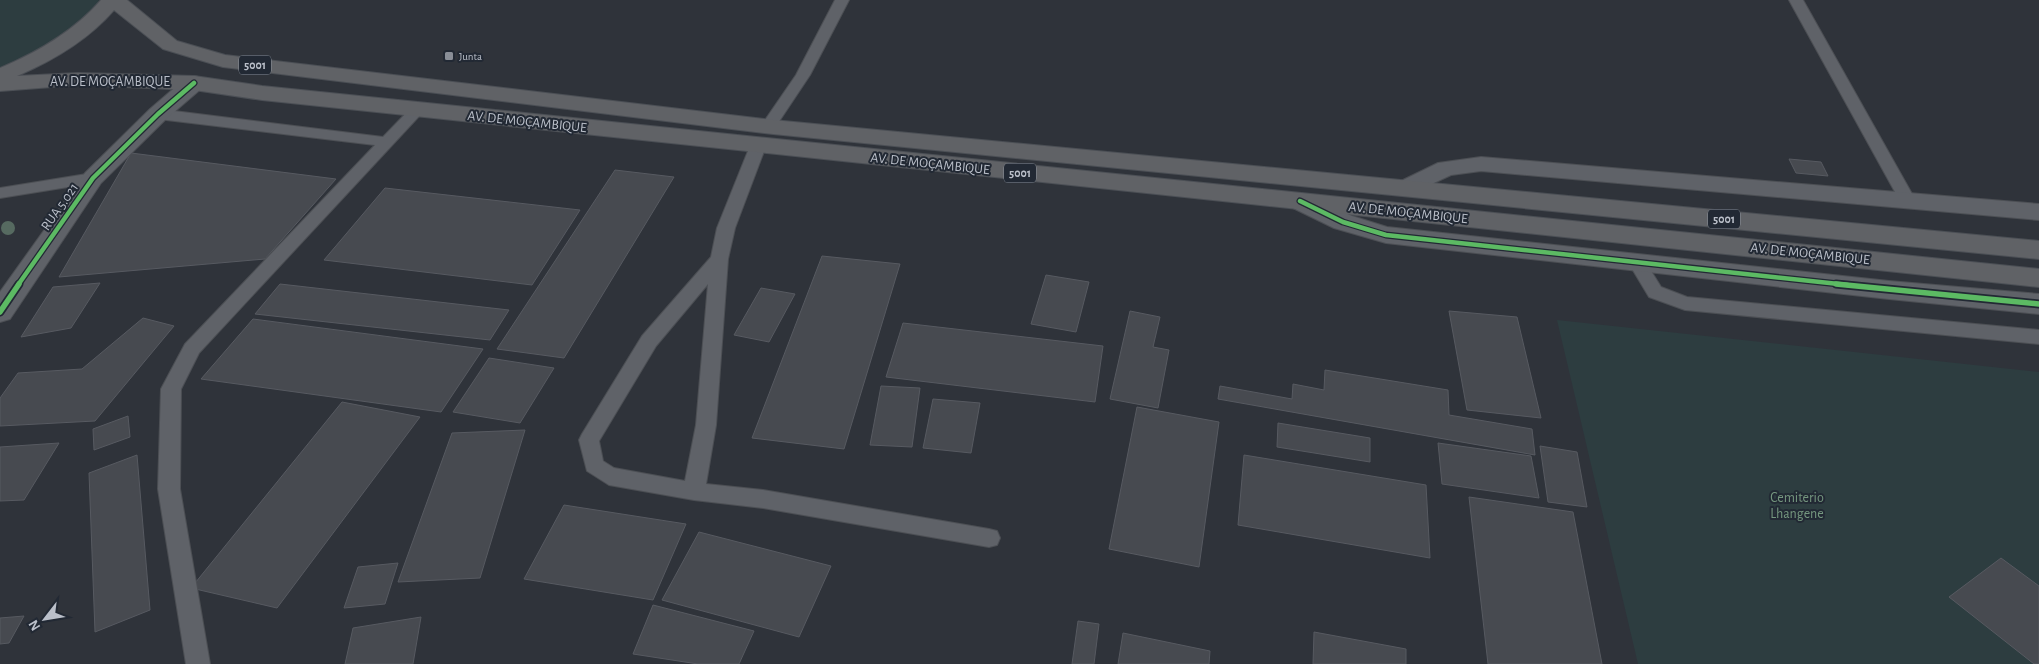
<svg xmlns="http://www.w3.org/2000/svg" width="2039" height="664" viewBox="0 0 2039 664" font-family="'Alegreya Sans',sans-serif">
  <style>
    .green { fill: #2d3d40 }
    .building { fill: #474a50; stroke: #575a61 }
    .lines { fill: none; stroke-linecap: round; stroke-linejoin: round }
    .service-casing { stroke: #4c4f54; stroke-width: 2 }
    .minor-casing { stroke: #4c4f54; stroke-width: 2 }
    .trunk-casing { stroke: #4b4f55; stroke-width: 2 }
    .service { fill: #5f6268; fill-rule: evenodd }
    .minor { fill: #5f6268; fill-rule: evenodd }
    .trunk { fill: #606266; fill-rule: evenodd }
    .cycleway-far1-casing { stroke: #222934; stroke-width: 7 }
    .cycleway-casing { stroke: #222934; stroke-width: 9 }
    .cycleway-far1 { stroke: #5cba63; stroke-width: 4.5 }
    .cycleway { stroke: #5cba63; stroke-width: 5.5 }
    .tree { fill: #566a60 }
    .poi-dot { fill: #898e97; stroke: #222934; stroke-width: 2 }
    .labels { text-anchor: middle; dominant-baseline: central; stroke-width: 4; stroke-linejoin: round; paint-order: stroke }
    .far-poi-label { font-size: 11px; fill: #babfc9; stroke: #222934; text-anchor: start }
    .shield { fill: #222934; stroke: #8c929c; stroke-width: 1 }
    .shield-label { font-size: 12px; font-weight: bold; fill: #babfc9 }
    .street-label { font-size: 14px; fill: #babfc9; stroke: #222934 }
    .park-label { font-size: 14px; fill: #75977f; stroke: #222934 }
  </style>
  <rect width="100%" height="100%" fill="#2f333a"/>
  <path class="green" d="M0 0H99L91 19 0 76Z
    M1557 320 2039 372V664H1638Z"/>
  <path class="building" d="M131 153 336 179 265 259 59 277Z
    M1789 159 1821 162 1828 176 1796 173Z
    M615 170 674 177 564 358 497 349Z
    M385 188 580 210 532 285 324 260Z
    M822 256 900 264 844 449 752 438Z
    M1046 275 1089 282 1076 332 1031 324Z
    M100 283 71 328 21 337 53 287Z
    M280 284 509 310 490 340 255 314Z
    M761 288 795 294 769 342 734 335Z
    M1130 311 1160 317 1153 347 1169 350 1158 408 1110 399Z
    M1449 311 1517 317 1541 418 1467 410Z
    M143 318 174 326 95 421 0 426V398L18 373 82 369Z
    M253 319 483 349 441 412 201 379Z
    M903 323 1103 346 1095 402 886 377Z
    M489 358 554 368 520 423 453 412Z
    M1325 370 1448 390 1449 415 1532 429 1535 455 1218 399 1220 386 1292 399 1293 384 1324 390Z
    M881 386 920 388 912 447 870 445Z
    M933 399 980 403 971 453 923 448Z
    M342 402 420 417 277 608 191 588Z
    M1137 407 1219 422 1199 567 1109 549Z
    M128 416 130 437 94 450 93 429Z
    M1278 423 1370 438V462L1277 447Z
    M525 430 480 578 398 582 452 433Z
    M59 443 24 500 0 501V447Z
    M1438 443 1531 456 1539 498 1442 484Z
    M1540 446 1577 452 1587 507 1548 502Z
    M137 455 150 610 95 632 89 473Z
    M1244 455 1426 485 1430 558 1238 525Z
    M1469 497 1573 512 1602 664H1488Z
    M564 505 686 524 653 600 524 579Z
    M699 532 831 566 799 637 662 600Z
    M2001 558 2039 586V664H2034L1949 597Z
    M398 563 385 604 344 608 358 567Z
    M653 605 754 631 739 664H698L633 654Z
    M24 616 9 643 0 644V618Z
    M421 617 413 664H345L353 628Z
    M1078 621 1099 624 1094 664H1072Z
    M1314 632 1406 649V664H1313Z
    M1123 633 1210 651 1209 664H1118Z"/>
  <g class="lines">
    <g class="service-casing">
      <path id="service" d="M835 0H849L810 75 774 129H764L761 126 796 75Z
        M1789 0H1803L1916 201 1914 205H1902L1900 201Z
        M417 105 425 110 422 113 199 353 181 389 180 489 210 664H186L158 489 161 389 185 344 375 145 158 119 150 114 158 109 383 137 412 107Z
        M758 141 766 146 735 228 728 259 716 425 706 484 763 490 989 529 997 531 1000 538 997 545 989 547 763 508 694 500 609 485 587 471 579 440 582 434 642 336 711 257 717 228 750 146ZM708 284 696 425 685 481 614 468 603 461 599 441 656 346Z
        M93 173 99 174 101 178 99 182 0 198V188Z
        M1637 256 1643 258 1661 287 1687 297 2039 330V344L1685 310 1649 297 1628 262 1631 258Z"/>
    </g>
    <g class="minor-casing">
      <path id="minor" d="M194 76 202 78 205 83 202 88 166 119 101 183 10 319 0 322V292L85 173 150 109 186 78Z
        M1481 157 2039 204V220L1481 171 1451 175 1408 195 1399 192 1396 187 1399 182 1438 163Z
        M1300 193 1352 216 1387 227 1889 281 2039 294V314L1889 299 1386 243 1334 228 1291 207 1288 201 1291 195Z"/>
    </g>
    <g class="trunk-casing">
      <path id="trunk" d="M101 0H127L177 41 225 55 773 120 2039 241V259L773 134 223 67 163 49 114 10C88 40 54 60 17 76L78 73 194 76 262 86 2039 269V287L262 100 194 90 78 85 0 91V68C38 52 74 31 101 0Z"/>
    </g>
    <use href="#service" class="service"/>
    <use href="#minor" class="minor"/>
    <use href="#trunk" class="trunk"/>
    <g class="cycleway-far1-casing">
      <path id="cycleway-far1" d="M1300 201 1343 222 1386 235 1848 285
        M18 285 93 178 158 114 194 83"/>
    </g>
    <g class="cycleway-casing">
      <path id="cycleway" d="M1836 284 2039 304
        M0 312 19 284"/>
    </g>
    <use href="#cycleway-far1" class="cycleway-far1"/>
    <use href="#cycleway" class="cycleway"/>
  </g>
  <circle class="tree" cx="8" cy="228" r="7"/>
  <rect class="poi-dot" x="444" y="51" width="10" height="10" rx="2.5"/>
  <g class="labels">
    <g class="far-poi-label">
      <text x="459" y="56">Junta</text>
    </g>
    <g class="shield">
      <rect x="239" y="55.5" width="32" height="19" rx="4"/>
      <rect x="1004" y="163.5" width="32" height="19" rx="4"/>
      <rect x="1708" y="209.5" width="32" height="19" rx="4"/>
    </g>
    <g class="shield-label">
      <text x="255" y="65">5001</text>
      <text x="1020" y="173">5001</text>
      <text x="1724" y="219">5001</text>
    </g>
    <g class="street-label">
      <text x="110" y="82">AV. DE MOÇAMBIQUE</text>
      <text transform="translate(527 122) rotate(6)">AV. DE MOÇAMBIQUE</text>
      <text transform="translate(930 164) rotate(6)">AV. DE MOÇAMBIQUE</text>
      <text transform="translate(60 207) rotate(-55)">RUA 5.021</text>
      <text transform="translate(1408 213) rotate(6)">AV. DE MOÇAMBIQUE</text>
      <text transform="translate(1810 254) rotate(6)">AV. DE MOÇAMBIQUE</text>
    </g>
    <g class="park-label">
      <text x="1797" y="498">Cemiterio<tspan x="1797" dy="16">Lhangene</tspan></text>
    </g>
  </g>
  <g transform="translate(45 619) rotate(239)" stroke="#222934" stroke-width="4" paint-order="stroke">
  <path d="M0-4L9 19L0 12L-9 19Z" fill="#babfc9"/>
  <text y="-8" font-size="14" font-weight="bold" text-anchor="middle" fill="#babfc9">N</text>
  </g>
</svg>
